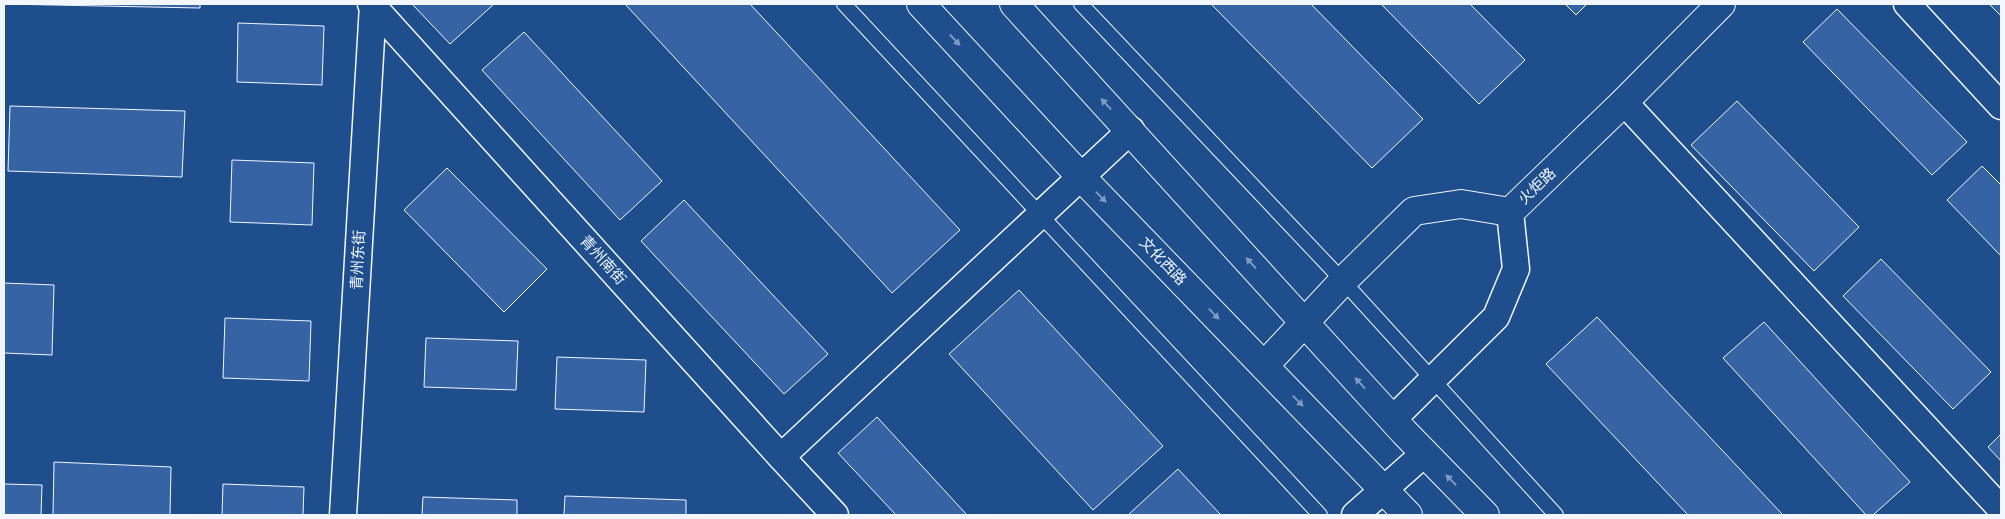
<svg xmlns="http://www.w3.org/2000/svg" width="2005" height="519" viewBox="0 0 2005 519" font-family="Rubik,'Noto Sans SC',sans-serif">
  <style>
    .building { fill: #3563a3; stroke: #f2f6ff }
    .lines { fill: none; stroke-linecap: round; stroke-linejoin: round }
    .service-casing { stroke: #f2f6ff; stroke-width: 16 }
    .minor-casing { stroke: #f2f6ff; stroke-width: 29 }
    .secondary-casing { stroke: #f2f6ff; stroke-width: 30 }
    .primary-casing { stroke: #f2f6ff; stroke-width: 30 }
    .service { stroke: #1f4e8c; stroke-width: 14 }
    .minor { stroke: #1f4e8c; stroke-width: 26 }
    .secondary { stroke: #1f4e8c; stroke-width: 28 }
    .primary { stroke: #1f4e8c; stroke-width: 28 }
    .oneway { fill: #7e9ac0 }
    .labels { text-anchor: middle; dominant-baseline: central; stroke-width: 4; stroke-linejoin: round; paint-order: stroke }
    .street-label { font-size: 15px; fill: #f2f6ff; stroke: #1f4e8c }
  </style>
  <rect width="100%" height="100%" fill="#1f4e8c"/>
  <path class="building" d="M4 4H200V8Z
    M412 4H494L450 44Z
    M625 4H750L960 230 892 293Z
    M1211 4H1311L1423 119 1372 168Z
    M1381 4H1470L1525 60 1479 104Z
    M1565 4H1587L1576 15Z
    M1989 4H2001V16Z
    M1837 9 1967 142 1932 175 1803 42Z
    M238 23 324 26 322 85 237 82Z
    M524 32 662 181 620 220 482 70Z
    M1737 101 1859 227 1814 271 1691 145Z
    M10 106 185 111 182 177 8 171Z
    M232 160 314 163 312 225 230 222Z
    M1982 166 2001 185V256L1947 200Z
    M447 168 547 269 504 312 404 210Z
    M684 200 828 354 784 394 641 241Z
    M1881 259 1991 372 1953 409 1843 296Z
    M4 283 54 285 52 355 4 353Z
    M1019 290 1163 446 1093 510 949 354Z
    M1597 317 1783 515H1688L1546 364Z
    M225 318 311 321 309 381 223 378Z
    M1764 322 1910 482 1873 515H1866L1723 358Z
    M426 338 518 341 516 390 424 387Z
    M557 357 646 360 644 412 555 409Z
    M877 417 967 515H896L838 453Z
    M2001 434V461L1988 447Z
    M54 462 171 467 170 515H53Z
    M1178 469 1221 515H1128Z
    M4 484 42 485 41 515H4Z
    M223 484 304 487 303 515H222Z
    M565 496 686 500V515H564Z
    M423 497 517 500V515H422Z"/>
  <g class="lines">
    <g class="service-casing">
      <path id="service" d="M844 4 1320 515
        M1081 4 1343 281 1556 515"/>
    </g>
    <g class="minor-casing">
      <path id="minor" d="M371 4 781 457 835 515
        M1907 4 2001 106
        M1624 102 2001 509
        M1393 419 1496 317 1516 269 1510 212
        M781 457 1131 130
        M343 515 373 5
        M1355 515 1425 453"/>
    </g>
    <g class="secondary-casing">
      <path id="secondary" d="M1264 366 1343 281 1414 211 1461 204 1510 212 1624 102 1721 4"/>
    </g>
    <g class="primary-casing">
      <path id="primary" d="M921 4 1082 178 1408 515
        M1014 4 1404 432 1485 515"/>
    </g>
    <use href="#service" class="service"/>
    <use href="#minor" class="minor"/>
    <use href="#secondary" class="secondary"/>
    <use href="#primary" class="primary"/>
  </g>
  <defs><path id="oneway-solid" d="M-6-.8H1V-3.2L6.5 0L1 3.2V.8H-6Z" transform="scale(1.25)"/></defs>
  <g class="oneway">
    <use href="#oneway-solid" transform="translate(955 40) rotate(47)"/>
    <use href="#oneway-solid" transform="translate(1106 104) rotate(-133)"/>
    <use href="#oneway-solid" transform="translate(1101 197) rotate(46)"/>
    <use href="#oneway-solid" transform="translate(1251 263) rotate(-132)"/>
    <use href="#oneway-solid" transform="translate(1214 314) rotate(46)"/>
    <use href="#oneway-solid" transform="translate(1360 383) rotate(-132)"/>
    <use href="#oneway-solid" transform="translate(1298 401) rotate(46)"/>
    <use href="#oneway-solid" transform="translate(1451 480) rotate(-134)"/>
  </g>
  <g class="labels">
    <g class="street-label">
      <text transform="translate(1537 186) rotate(-44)">火炬路</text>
      <text transform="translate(358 260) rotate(-87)">青州东街</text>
      <text transform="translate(603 260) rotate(48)">青州南街</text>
      <text transform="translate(1163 261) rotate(46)">文化西路</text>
    </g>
  </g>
  <rect width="2005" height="519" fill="none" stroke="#f2f6ff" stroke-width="10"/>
</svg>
